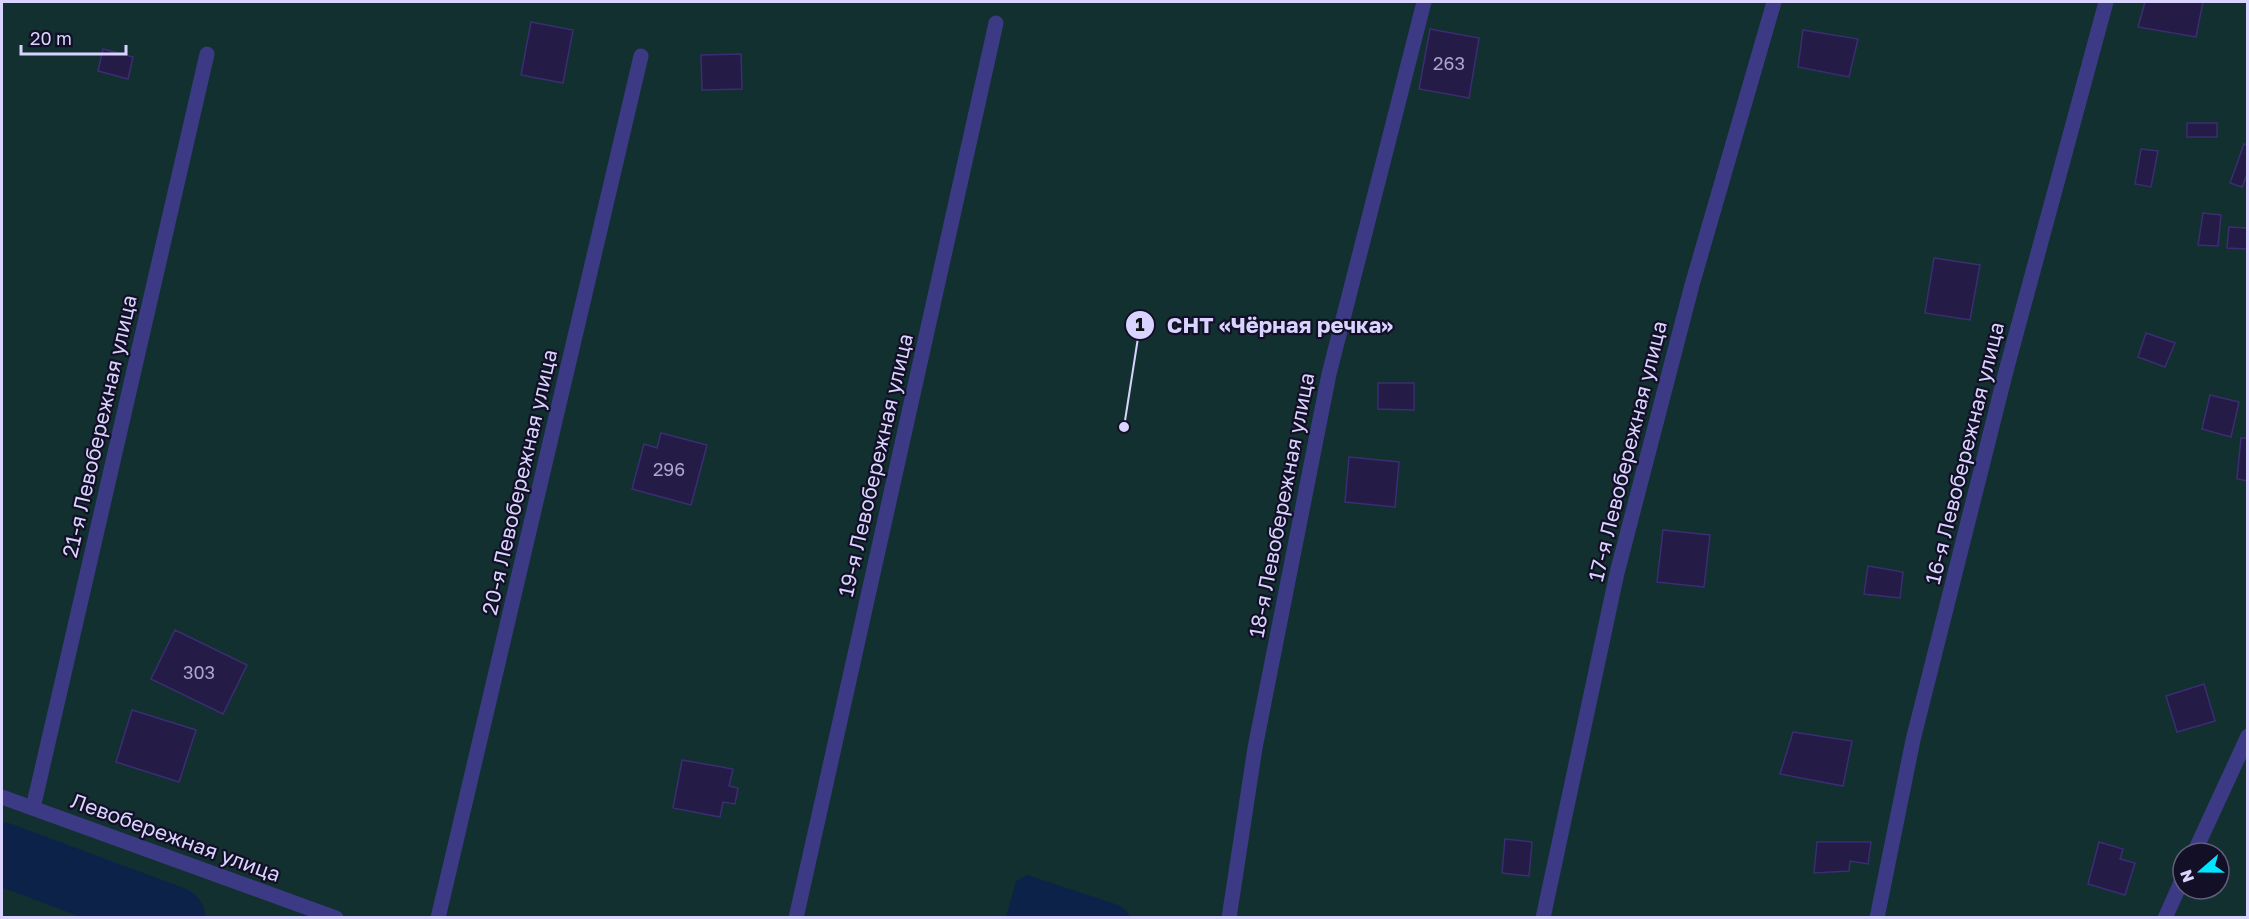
<svg xmlns="http://www.w3.org/2000/svg" width="2249" height="919" viewBox="0 0 2249 919" font-family="'Golos Text',sans-serif">
  <style>
    .green { fill: #12302f; fill-rule: evenodd }
    .water { fill: #0c2248 }
    .lines { fill: none; stroke-linecap: round; stroke-linejoin: round }
    .river { stroke: #0c2248; stroke-width: 63 }
    .building { fill: #241b47; stroke: #3b2d73; stroke-width: 1.5 }
    .service { stroke: #3d3a85; stroke-width: 15 }
    .minor { stroke: #3d3a85; stroke-width: 15 }
    .labels { text-anchor: middle; dominant-baseline: central; stroke-width: 4.5; stroke-linejoin: round; paint-order: stroke }
    .number-label { font-size: 18px; fill: #aca6d1 }
    .street-label { font-size: 21px; fill: #d9d4ff; stroke: #130f26 }
    .leader { fill: none; stroke: #d9d4ff; stroke-width: 2 }
    .callout-dot { fill: #d9d4ff; stroke: #130f26; stroke-width: 2 }
    .mark-label { font-size: 18px; text-anchor: middle; font-weight: bold; fill: #111 }
    .callout-label { font-size: 22px; text-anchor: middle; font-weight: bold; fill: #d9d4ff; stroke: #130f26; stroke-width: 4.5; stroke-linejoin: round; paint-order: stroke }
  </style>
  <rect width="100%" height="100%" fill="#130f26"/>
  <path class="green" d="M2 2H2247V917L2 918ZM2183 853H2219V889H2183Z"/>
  <path class="water" d="M1027 875 1118 905 1126 910 1130 917H1006L1016 881Z"/>
  <g class="lines">
    <path class="river" d="M2 854 174 918"/>
  </g>
  <path class="building" d="M2145 2H2203L2196 37 2138 27Z
    M531 22 573 30 563 83 521 75Z
    M1430 29 1479 38 1469 98 1419 89Z
    M1803 30 1858 39 1849 77 1798 67Z
    M103 49 133 57 128 79 98 71Z
    M741 54 742 89 702 90 701 55Z
    M2187 123H2217V137H2187Z
    M2244 144 2248 145V172L2242 187 2230 183Z
    M2141 149 2158 151 2151 187 2135 184Z
    M2203 213 2221 215 2218 246 2198 245Z
    M2229 227 2248 228V249L2227 248Z
    M1934 258 1980 265 1970 320 1925 313Z
    M2146 333 2175 343 2165 367 2138 357Z
    M1378 383H1414V410L1378 409Z
    M2210 395 2239 402 2231 437 2202 429Z
    M661 433 707 445 691 505 632 489 644 444 657 448Z
    M2241 438H2248V481L2237 479Z
    M1349 457 1399 462 1395 507 1345 502Z
    M1663 530 1710 535 1704 587 1657 582Z
    M1868 566 1903 572 1900 598 1864 594Z
    M175 630 247 665 223 714 151 679Z
    M2204 684 2215 721 2177 732 2166 696Z
    M132 710 196 730 179 782 116 762Z
    M1793 732 1852 741 1843 786 1780 774Z
    M682 760 733 769 729 786 738 788 735 804 723 802 720 817 673 808Z
    M1505 839 1532 842 1529 876 1502 873Z
    M1817 842H1871L1868 864 1850 861 1849 871 1814 873Z
    M2099 842 2123 849 2120 859 2135 863 2125 895 2088 884Z"/>
  <g class="lines">
    <path class="service" d="M33 808 207 54
      M2194 853 2248 736
      M438 918 641 56
      M796 918 996 23
      M1229 918 1255 748 1329 374 1424 2
      M1543 918 1617 573 1692 285 1774 2
      M1877 918 1913 740 2006 371 2106 2
      M2165 918 2183 878"/>
    <path class="minor" d="M2 797 336 918"/>
  </g>
  <g class="labels">
    <g class="number-label">
      <text x="1449" y="63">263</text>
      <text x="669" y="469">296</text>
      <text x="199" y="672">303</text>
    </g>
    <g class="street-label">
      <text transform="translate(99 426) rotate(-77)">21-я Левобережная улица</text>
      <text transform="translate(1627 451) rotate(-76)">17-я Левобережная улица</text>
      <text transform="translate(1964 453) rotate(-76)">16-я Левобережная улица</text>
      <text transform="translate(875 465) rotate(-77)">19-я Левобережная улица</text>
      <text transform="translate(519 482) rotate(-77)">20-я Левобережная улица</text>
      <text transform="translate(1281 505) rotate(-79)">18-я Левобережная улица</text>
      <text transform="translate(176 837) rotate(20)">Левобережная улица</text>
    </g>
  </g>
  <path class="leader" d="M1124 427L1140 325"/>
  <g class="callout-dot">
    <circle cx="1124" cy="427" r="6"/>
    <circle cx="1140" cy="325" r="15"/>
  </g>
  <g class="mark-label">
    <text x="1140" y="331">1</text>
  </g>
  <g class="callout-label">
    <text x="1280" y="333">СНТ «Чёрная речка»</text>
  </g>
  <rect width="2249" height="919" fill="none" stroke="#d9d4ff" stroke-width="6"/>
  <g transform="translate(2201 871) rotate(250)"><circle r="28" fill="#130f26" stroke="#625e7d" stroke-width="1.5"/>
  <path d="M0-4.5L10 22L0 15L-10 22Z" fill="#00e5ff"/>
  <text y="-9" font-size="16" font-weight="bold" text-anchor="middle" fill="#d9d4ff">N</text>
  </g>
  <path d="M21 45v9h105v-9" fill="none" stroke="#d9d4ff" stroke-width="3"/>
  <text x="30" y="45" font-size="18" fill="#d9d4ff" stroke="#130f26" stroke-width="4.5" paint-order="stroke">20 m</text>
</svg>
